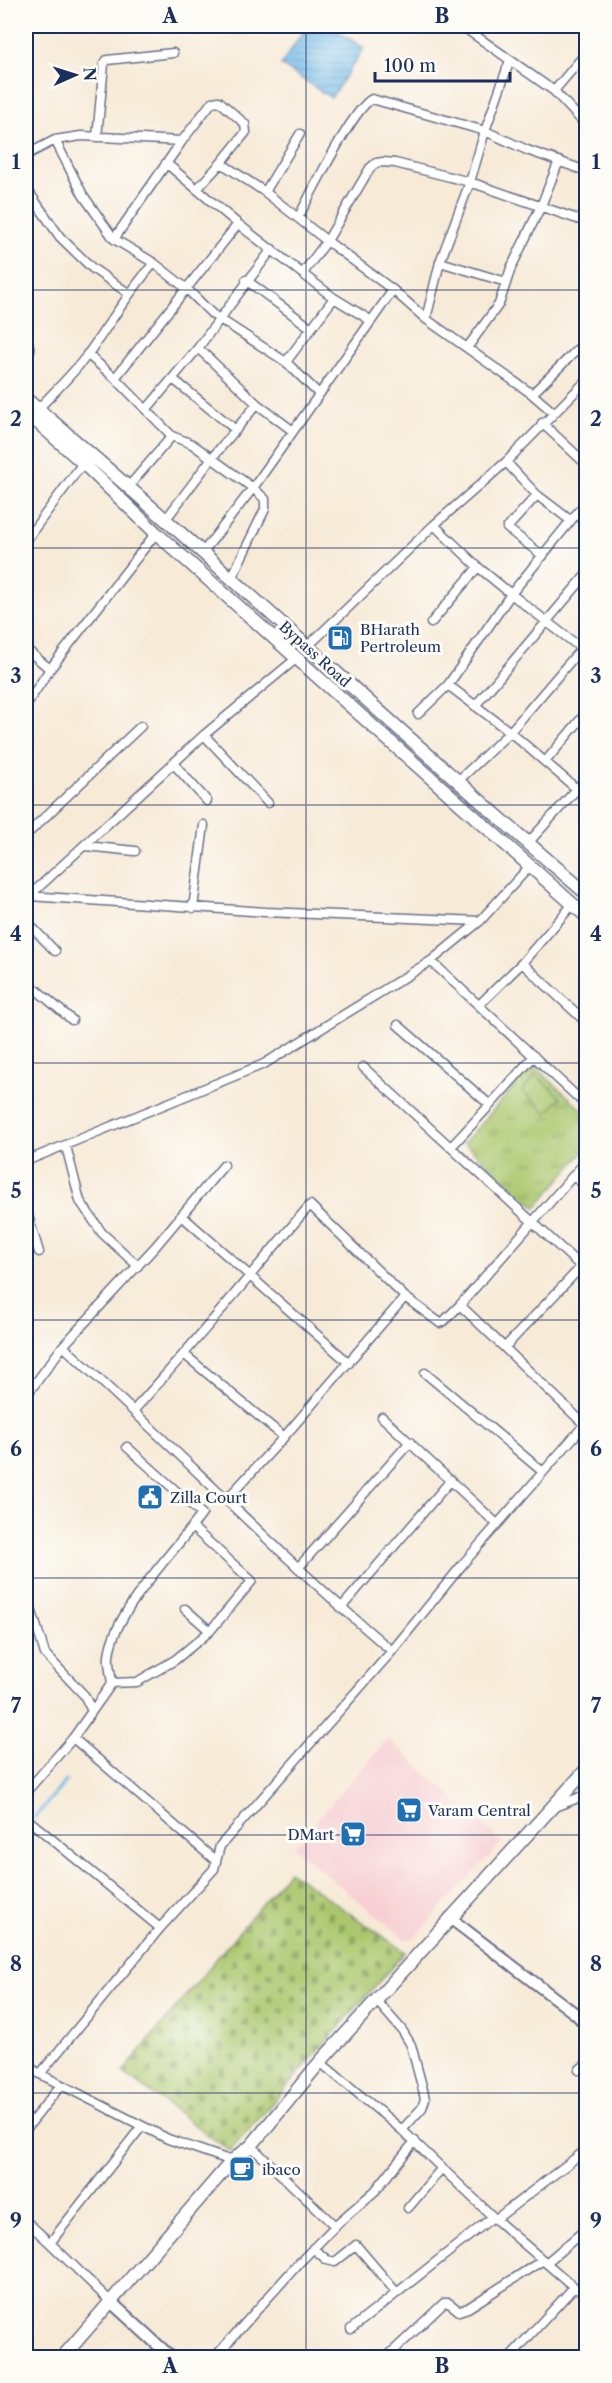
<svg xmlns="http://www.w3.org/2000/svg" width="612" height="2383" viewBox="0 0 612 2383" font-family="'Libre Caslon Text',serif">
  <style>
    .built { fill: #f7cfd3 }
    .grass { fill: url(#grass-tufts); stroke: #637b66; stroke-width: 1.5 }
    .cemetery { fill: url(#cemetery-stones); stroke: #637b66; stroke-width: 1.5 }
    .pitch { fill: #abc76d; stroke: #637b66; stroke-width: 1.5 }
    .water { fill: url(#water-rules); stroke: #4674a4; stroke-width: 1.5 }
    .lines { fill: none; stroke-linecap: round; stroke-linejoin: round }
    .stream { stroke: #71bae9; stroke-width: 3 }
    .minor-casing { stroke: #687088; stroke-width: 11 }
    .tertiary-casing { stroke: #687088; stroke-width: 14 }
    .secondary-casing { stroke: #687088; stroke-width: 15 }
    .minor { stroke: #fff; stroke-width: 8 }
    .tertiary { stroke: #fff; stroke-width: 10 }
    .secondary { stroke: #fff; stroke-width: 12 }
    .grid { fill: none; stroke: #1b2f5e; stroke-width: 1.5; stroke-opacity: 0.55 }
    .labels { text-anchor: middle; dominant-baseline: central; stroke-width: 6; stroke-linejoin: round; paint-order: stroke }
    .poi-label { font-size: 15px; fill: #1b2f5e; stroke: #fdfcf7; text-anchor: start }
    .street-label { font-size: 15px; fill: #1b2f5e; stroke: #fdfcf7 }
    .neatline { fill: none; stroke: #1b2f5e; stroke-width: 2 }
    .grid-label { font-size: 20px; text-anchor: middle; font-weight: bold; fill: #1b2f5e }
  </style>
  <defs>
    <pattern id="grass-tufts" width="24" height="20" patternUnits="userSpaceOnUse" patternTransform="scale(1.5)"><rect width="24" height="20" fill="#abc76d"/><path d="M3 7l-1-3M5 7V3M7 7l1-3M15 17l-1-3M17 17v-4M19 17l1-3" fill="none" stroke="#8aa25d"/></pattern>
    <pattern id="cemetery-stones" width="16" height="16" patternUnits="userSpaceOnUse" patternTransform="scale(1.5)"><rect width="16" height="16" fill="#abc76d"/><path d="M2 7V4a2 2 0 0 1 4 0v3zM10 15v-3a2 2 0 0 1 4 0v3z" fill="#8aa25d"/></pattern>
    <pattern id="water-rules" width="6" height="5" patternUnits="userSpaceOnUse" patternTransform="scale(1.5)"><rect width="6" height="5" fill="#71bae9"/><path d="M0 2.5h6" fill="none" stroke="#5c98c0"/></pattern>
  </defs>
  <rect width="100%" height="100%" fill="#fdfcf7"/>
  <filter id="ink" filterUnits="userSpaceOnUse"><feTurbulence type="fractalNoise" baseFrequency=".0167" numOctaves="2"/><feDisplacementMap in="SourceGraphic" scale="12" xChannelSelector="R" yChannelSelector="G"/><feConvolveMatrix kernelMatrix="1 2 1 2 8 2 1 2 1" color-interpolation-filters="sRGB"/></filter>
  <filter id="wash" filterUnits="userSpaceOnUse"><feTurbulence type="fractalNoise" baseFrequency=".008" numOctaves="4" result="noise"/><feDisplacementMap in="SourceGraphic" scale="24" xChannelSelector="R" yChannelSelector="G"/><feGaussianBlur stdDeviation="1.35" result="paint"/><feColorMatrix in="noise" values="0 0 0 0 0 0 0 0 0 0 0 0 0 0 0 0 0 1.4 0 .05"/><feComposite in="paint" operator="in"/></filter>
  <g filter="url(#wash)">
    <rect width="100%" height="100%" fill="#f7ead7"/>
    <path class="built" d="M388 1738 502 1842 415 1937 410 1939H405L293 1847Z"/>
    <path class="grass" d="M533 1065 586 1113V1149L536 1207 464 1143Z"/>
    <path class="cemetery" d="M289 1871 405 1952 230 2151 123 2072Z"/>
    <path class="pitch" d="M536 1075 561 1098 547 1113 522 1091Z"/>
    <path class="water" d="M307 26H330L364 48 331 98 281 65Z"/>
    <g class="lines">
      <path class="stream" d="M35 1817 66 1781"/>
    </g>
  </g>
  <g filter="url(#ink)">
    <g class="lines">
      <g class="minor-casing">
        <path id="minor" d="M462 26 554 91 586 53
          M510 60 485 131 470 182 440 262 426 319 532 394 554 413
          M554 91 586 125
          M300 134 265 192 327 241 303 273
          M97 137 104 64 107 60 173 53
          M26 155 55 140 81 136 182 141 212 102 219 101 245 124 246 132 221 163 265 192
          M166 163 238 224 334 298 370 320
          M26 188 60 237 92 268 128 293
          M198 188 221 163
          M298 218C310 196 353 108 372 99L485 131 527 150 586 171
          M114 239 182 141
          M440 262 506 282
          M154 263 187 289 212 314 286 362 319 394
          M246 280 311 328
          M426 319 393 290 327 241 370 168 376 163 383 162 395 163 470 182 586 222
          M26 336 30 350 26 359
          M198 348 257 404 293 431
          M467 348 499 304 511 268 541 206 559 161
          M87 354 115 378 172 436 192 444 253 488 265 499V509L231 579
          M286 362 334 298
          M115 378 238 224
          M173 379 236 430
          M532 394 586 341
          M38 409C55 391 73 374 88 354 110 323 129 292 154 263L114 239 83 195 55 140
          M146 410 198 348 272 249
          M542 423 586 464
          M506 462 537 495 570 520
          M129 486 172 436
          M537 495 507 528 543 556
          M586 502 511 594 586 652
          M166 519 212 458 257 404
          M434 525 478 567
          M26 540 83 463
          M203 552 253 488 393 290
          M431 623 478 567 511 594 448 685 510 732 578 790
          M306 648 434 525 506 462 586 381
          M26 649 50 669
          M26 705 50 669 156 533
          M475 706 586 575
          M418 714 448 685
          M204 735 268 803
          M545 762 586 713
          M173 763 207 801
          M459 780 510 732 586 643
          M26 835 141 726
          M528 843 586 779
          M85 846 135 851
          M29 896 266 912 480 921
          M28 897 204 735 297 658
          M573 904 522 963 586 1022
          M193 908 204 825
          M26 921 55 951
          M431 961 586 1105
          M26 981 72 1020
          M479 1005 522 963
          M398 1025 490 1105 451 1147
          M363 1067 586 1271
          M490 1105 534 1056
          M66 1146 80 1201 102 1233 138 1266
          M26 1161 264 1064 431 961 480 921 530 866
          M574 1176 586 1187
          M26 1209 39 1252
          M182 1216 349 1363
          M405 1297 440 1323 444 1321 460 1305 585 1425
          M460 1305 586 1161
          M63 1346C174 1446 278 1555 392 1651
          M505 1347 582 1266
          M185 1355 284 1437
          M425 1373 543 1472
          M26 1396 63 1346 155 1247 224 1165
          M134 1410C195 1344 251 1273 310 1205L405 1297 284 1437 226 1500
          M382 1417 497 1524
          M298 1568 410 1442
          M26 1592 45 1654 84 1695 92 1711
          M341 1608 451 1480
          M185 1609 210 1631
          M112 1683C111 1675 108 1664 109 1656 113 1612 176 1550 202 1514L127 1447
          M73 1738 216 1861
          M26 1792 73 1738 112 1683 137 1682 175 1660 210 1631 252 1581 192 1527
          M554 1807 586 1795
          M26 1818 160 1928
          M376 2000 402 2030 411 2045 423 2090 425 2099 422 2108 402 2130
          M577 2015 586 2006
          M320 2062 402 2130 493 2217 574 2287 586 2294
          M26 2065 40 2074 168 2139 232 2161
          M579 2070 586 2064
          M40 2074 160 1928 214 1869 220 1846 392 1651 462 1565 586 1423
          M26 2129 61 2085
          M251 2146 335 2226
          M408 2208 442 2168
          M496 2219 586 2150
          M26 2221 50 2243 142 2126
          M50 2243 111 2302
          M313 2248 327 2260 335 2262 356 2245 397 2293
          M546 2263 586 2229
          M26 2290 28 2293
          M351 2329 493 2217
          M214 2358 299 2263 339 2222 375 2191 415 2141
          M386 2358 444 2303H449L459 2311 468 2308 543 2260
          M509 2358 574 2287"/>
      </g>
      <g class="tertiary-casing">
        <path id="tertiary" d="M450 1918 577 2015 586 2025
          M111 2302 172 2358"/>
      </g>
      <g class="secondary-casing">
        <path id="secondary" d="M26 399C216 559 397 732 586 893
          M26 412 83 463 156 533 586 916
          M62 2358 232 2161 251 2146 320 2062 586 1770"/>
      </g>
      <use href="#minor" class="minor"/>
      <use href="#tertiary" class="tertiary"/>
      <use href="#secondary" class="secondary"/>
    </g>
  </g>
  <path class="grid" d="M306 26V2358M26 290H586M26 548H586M26 805H586M26 1063H586M26 1320H586M26 1578H586M26 1835H586M26 2093H586"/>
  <defs>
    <g id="fuel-square" transform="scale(1.35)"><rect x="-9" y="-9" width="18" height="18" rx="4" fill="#1f6fb2" stroke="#fdfcf7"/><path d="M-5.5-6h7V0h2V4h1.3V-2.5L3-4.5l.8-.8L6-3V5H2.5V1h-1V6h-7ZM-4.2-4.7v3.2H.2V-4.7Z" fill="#fff"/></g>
    <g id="civic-square" transform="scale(1.35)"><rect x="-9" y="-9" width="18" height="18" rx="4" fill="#1f6fb2" stroke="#fdfcf7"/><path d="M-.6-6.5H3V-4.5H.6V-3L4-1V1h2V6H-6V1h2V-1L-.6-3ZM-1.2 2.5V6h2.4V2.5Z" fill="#fff"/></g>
    <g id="supermarket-square" transform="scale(1.35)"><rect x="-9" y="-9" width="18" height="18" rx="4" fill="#1f6fb2" stroke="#fdfcf7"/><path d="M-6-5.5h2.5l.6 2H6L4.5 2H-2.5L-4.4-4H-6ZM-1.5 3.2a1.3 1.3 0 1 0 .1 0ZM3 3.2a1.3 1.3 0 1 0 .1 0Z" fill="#fff"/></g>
    <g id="cafe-square" transform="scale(1.35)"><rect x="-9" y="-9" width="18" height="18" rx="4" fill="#1f6fb2" stroke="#fdfcf7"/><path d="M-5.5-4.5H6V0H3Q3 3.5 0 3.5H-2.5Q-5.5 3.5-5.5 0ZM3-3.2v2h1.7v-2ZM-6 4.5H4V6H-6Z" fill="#fff"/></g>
  </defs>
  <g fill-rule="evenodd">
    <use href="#fuel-square" x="340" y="638"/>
    <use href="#civic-square" x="150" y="1497"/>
    <use href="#supermarket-square" x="409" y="1810"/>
    <use href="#supermarket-square" x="353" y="1834"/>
    <use href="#cafe-square" x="242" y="2169"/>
  </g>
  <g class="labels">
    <g class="poi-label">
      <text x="360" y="629">BHarath<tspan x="360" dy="17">Pertroleum</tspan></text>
      <text x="170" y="1497">Zilla Court</text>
      <text x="428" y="1810">Varam Central</text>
      <text x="334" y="1834" text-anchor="end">DMart</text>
      <text x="262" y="2169">ibaco</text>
    </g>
    <g class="street-label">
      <text transform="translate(315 654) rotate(42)">Bypass Road</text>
    </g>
  </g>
  <rect width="612" height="2383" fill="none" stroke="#fdfcf7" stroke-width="66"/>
  <g transform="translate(75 75) rotate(87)" stroke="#fdfcf7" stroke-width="4.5" paint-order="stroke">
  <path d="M0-4.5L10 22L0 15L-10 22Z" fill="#1b2f5e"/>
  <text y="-9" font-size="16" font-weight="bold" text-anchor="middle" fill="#1b2f5e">N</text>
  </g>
  <path d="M375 72v9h135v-9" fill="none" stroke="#1b2f5e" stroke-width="3"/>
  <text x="384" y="72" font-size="18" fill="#1b2f5e" stroke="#fdfcf7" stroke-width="4.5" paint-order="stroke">100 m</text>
  <rect x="33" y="33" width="546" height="2317" class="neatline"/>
  <g class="grid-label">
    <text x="170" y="23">A</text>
    <text x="442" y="23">B</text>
    <text x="16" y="169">1</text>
    <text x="596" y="169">1</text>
    <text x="16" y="426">2</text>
    <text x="596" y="426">2</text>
    <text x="16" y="683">3</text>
    <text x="596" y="683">3</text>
    <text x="16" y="941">4</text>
    <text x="596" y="941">4</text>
    <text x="16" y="1198">5</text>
    <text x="596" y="1198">5</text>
    <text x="16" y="1456">6</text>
    <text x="596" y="1456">6</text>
    <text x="16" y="1713">7</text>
    <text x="596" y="1713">7</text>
    <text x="16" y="1971">8</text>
    <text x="596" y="1971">8</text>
    <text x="16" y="2228">9</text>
    <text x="596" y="2228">9</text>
    <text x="170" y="2373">A</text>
    <text x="442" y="2373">B</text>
  </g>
</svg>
